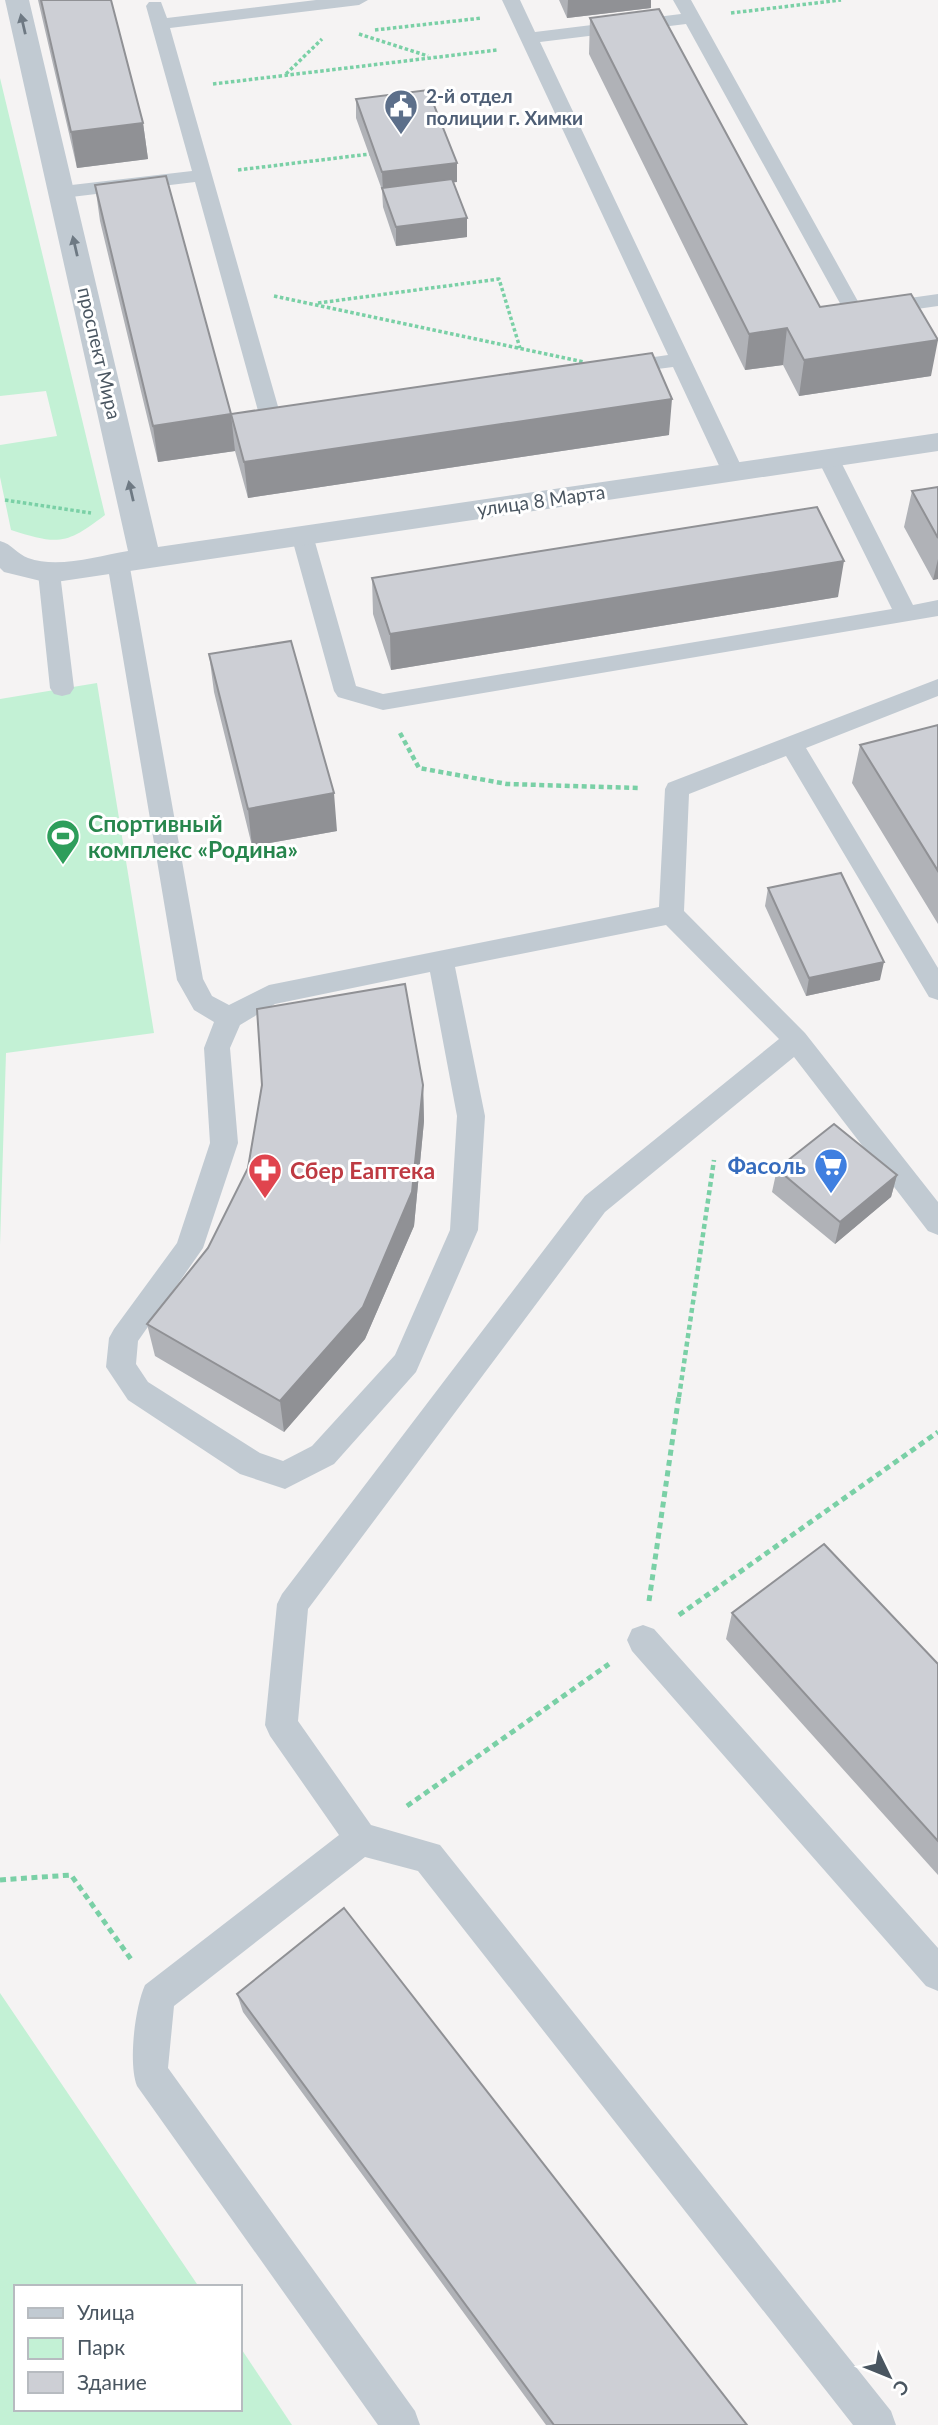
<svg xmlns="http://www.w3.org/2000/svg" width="938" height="2425" viewBox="0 0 938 2425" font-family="Lato,sans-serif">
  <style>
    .green { fill: #c3f1d5 }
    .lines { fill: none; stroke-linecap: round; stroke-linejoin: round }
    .path-far2 { stroke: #7ad0a6; stroke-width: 3.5; stroke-dasharray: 3.5 2.5; stroke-linecap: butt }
    .path-far1 { stroke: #7ad0a6; stroke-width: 4.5; stroke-dasharray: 5 3.5; stroke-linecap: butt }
    .path { stroke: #7ad0a6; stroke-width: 5; stroke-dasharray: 6 4.5; stroke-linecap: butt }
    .service { fill: #c1cad2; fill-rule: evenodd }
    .tertiary { fill: #c1cad2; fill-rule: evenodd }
    .wall { fill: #b0b2b7 }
    .shaded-wall { fill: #909195 }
    .building { fill: #cdcfd5; stroke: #909195; stroke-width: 2 }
    .oneway { fill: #6e7983 }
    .labels { text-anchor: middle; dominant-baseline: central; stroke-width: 6; stroke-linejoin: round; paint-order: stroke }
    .far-service-label { font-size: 19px; font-weight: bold; fill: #4e5e75; stroke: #fff; text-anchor: start }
    .far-street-label { font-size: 19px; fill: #4a5661; stroke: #fff }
    .leisure-label { font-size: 23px; font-weight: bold; fill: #27864d; stroke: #fff; text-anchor: start }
    .shop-label { font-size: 23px; font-weight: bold; fill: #366cbe; stroke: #fff; text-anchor: end }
    .health-label { font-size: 23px; font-weight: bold; fill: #be3a42; stroke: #fff; text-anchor: start }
  </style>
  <rect width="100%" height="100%" fill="#f5f3f3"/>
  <path class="green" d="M0 78 105 515C66 545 58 545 11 530L0 477V445L57 436 46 391 0 396Z
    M97 683 154 1033 6 1053 0 1245V699Z
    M0 1993 199 2287H16V2409H240V2347L292 2425H0Z"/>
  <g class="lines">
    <path class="path-far2" d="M731 13 841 0
      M375 30 482 18
      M359 34 428 56
      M286 74 322 39
      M213 84 497 50
      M238 170 370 154
      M274 296 584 362
      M318 303 499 279 520 348
      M5 500 91 513"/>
    <path class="path-far1" d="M400 733 419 768 507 784 639 788
      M679 1397 714 1160"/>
    <path class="path" d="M649 1601 679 1395
      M679 1615 938 1432
      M407 1806 609 1664
      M0 1880 71 1875 133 1962"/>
    <path class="service" d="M316 0H368L359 5 170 28 279 410 298 407 305 409 309 414 305 419 271 425 264 423 260 418 195 182 63 198 53 192 63 186 192 171 146 6 149 2H161L167 18Z
      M502 0H520L535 32 681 14 673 0H691L860 305 938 294V306L854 318 847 316 686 24 540 42 744 472 741 477H725L722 472 673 367 619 374 612 372 609 368 612 364 619 362 668 355Z
      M828 451 836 453 839 458 913 605 938 600V616L383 710 338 697 334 691 291 535 294 530 302 528 310 530 313 535 356 686 383 694 892 609 817 458 820 453Z
      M118 555 126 557 129 562 203 979 212 996 229 1005 269 985 659 907 665 789 668 783 938 679V696L806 748 938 968V1000L929 997 786 756 689 794 684 911 805 1033 938 1202V1235L928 1231 794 1057 605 1212 308 1609 298 1721 371 1825 440 1845 891 2411 896 2425H853L418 1871 365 1857 174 2006 168 2068 415 2411 420 2425H378L137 2086C128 2063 135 2007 145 1985L339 1835 270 1736 265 1725 277 1604 282 1594 585 1196 779 1039 666 925 455 967 485 1116 478 1230 416 1372 334 1464 285 1489 240 1474 128 1400 106 1367 109 1338 114 1329 177 1243 210 1143 204 1048 214 1022 194 1010 177 980 107 562 110 557ZM430 972 457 1116 450 1230 395 1355 312 1446 283 1461 260 1453 148 1382 136 1364 138 1341 203 1248 238 1143 230 1048 240 1025 275 1004Z
      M49 566 57 568 60 573 74 688 70 694 62 696 54 694 50 688 38 573 41 568Z
      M643 1625 654 1629 938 1948V1991L926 1986 632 1651 627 1640 632 1629Z"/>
    <path class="tertiary" d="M5 0H29L158 547 938 433V451L49 583 4 572 0 568V541C12 544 17 554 28 558 58 569 97 556 128 551Z"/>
  </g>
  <path class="wall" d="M38 0H111L143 123 148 159 77 168Z
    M559 0H651V8L567 18Z
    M590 18 820 307 931 376 799 396 783 365 745 370 589 54Z
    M356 99 457 182H453L467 218V237L396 246 383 207 382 190 356 118Z
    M95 185 231 414 669 435 248 498 235 451 158 462 100 221Z
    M938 487V579L933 580 904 527 912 491Z
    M372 578 838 597 391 670 373 614Z
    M209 654 337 831 252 846 214 692Z
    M938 725V924L852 783 860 745Z
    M768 888 880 980 806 996 765 906Z
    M423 1085 424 1121 414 1226 365 1339 284 1432 155 1356 147 1324Z
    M777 1169 897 1175 891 1197 835 1244 772 1192Z
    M732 1613 938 1664V1875L726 1639Z
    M237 1994 747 2425H546L243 2012Z"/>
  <path class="shaded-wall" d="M568 0H651V8L567 18Z
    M143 123 148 159 77 168 71 132Z
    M457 163V182L383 191 382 172Z
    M467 218V237L396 246V227Z
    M787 328 783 365 745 370 749 334Z
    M938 340 931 376 799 396 804 360Z
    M672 399 669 435 248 498 244 462Z
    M231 414 235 451 158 462 153 426Z
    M938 559V579L933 580Z
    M844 561 838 597 391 670 390 634Z
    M334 793 337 831 252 846 248 809Z
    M884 962 880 980 806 996 809 978Z
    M423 1085 424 1121 414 1226 365 1339 284 1432 280 1401Z
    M897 1175 891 1197 835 1244 840 1222Z"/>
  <path class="building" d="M41 0H111L143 123 71 132Z
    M659 9 820 307 911 294 938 340 804 360 787 328 749 334 590 18Z
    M428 90 457 163 382 172 356 99Z
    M166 176 231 414 153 426 95 185Z
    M452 179 467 218 396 227 382 188Z
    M652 353 672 399 244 462 231 414Z
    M938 487V538L912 491Z
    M817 507 844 561 390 634 372 578Z
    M291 641 334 793 248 809 209 654Z
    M938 725V871L860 745Z
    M841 873 884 962 809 978 768 888Z
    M405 984 423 1085 412 1192 363 1307 280 1401 147 1324 208 1248 248 1168 262 1085 257 1009Z
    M834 1124 897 1175 840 1222 777 1169Z
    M824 1544 938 1664V1841L732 1613Z
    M344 1908 747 2425H554L237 1994Z"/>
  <defs><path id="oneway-solid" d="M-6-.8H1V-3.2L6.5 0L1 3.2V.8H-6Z" transform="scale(1.75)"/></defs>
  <g class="oneway">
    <use href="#oneway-solid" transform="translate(23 24) rotate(-103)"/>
    <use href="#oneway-solid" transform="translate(75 246) rotate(-103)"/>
    <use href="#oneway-solid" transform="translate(131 491) rotate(-103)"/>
  </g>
  <defs>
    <g id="civic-pin" transform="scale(1.75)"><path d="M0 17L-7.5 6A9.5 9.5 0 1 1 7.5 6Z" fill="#5c6f8a" stroke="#fff"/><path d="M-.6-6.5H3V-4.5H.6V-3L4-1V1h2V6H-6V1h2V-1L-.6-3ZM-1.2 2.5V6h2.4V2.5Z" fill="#fff"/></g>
    <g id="stadium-pin" transform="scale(1.75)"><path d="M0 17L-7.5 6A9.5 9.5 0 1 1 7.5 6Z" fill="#2e9e5b" stroke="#fff"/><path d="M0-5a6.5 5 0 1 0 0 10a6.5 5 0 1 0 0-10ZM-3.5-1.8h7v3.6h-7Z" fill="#fff"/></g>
    <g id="supermarket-pin" transform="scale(1.75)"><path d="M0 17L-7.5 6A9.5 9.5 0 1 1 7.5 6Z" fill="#3f7fe0" stroke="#fff"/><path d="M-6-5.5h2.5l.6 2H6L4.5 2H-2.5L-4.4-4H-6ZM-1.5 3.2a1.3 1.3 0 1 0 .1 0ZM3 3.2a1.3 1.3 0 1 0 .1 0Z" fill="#fff"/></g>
    <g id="pharmacy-pin" transform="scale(1.75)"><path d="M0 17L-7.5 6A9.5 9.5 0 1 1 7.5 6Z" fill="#e0444e" stroke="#fff"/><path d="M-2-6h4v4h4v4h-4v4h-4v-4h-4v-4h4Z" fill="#fff"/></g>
  </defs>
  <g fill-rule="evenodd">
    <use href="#civic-pin" x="401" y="106"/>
    <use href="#stadium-pin" x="63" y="836"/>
    <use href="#supermarket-pin" x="831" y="1165"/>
    <use href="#pharmacy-pin" x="265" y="1170"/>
  </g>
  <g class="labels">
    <g class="far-service-label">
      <text x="426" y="95">2-й отдел<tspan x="426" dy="22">полиции г. Химки</tspan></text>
    </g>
    <g class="far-street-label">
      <text transform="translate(100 353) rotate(77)">проспект Мира</text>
      <text transform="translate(541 500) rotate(-8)">улица 8 Марта</text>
    </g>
    <g class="leisure-label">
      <text x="88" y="823">Спортивный<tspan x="88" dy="26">комплекс «Родина»</tspan></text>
    </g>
    <g class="shop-label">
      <text x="806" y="1165">Фасоль</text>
    </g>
    <g class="health-label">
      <text x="290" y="1170">Сбер Еаптека</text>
    </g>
  </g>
  <rect x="14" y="2285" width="228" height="126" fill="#ffffff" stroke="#b7bbc0" stroke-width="2"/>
  <rect x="28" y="2308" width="35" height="10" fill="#c1cad2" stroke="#b7bbc0" stroke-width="2"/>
  <text x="77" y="2320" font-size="21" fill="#4a5661">Улица</text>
  <rect x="28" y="2338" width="35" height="21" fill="#c3f1d5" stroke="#b7bbc0" stroke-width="2"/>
  <text x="77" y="2355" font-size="21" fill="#4a5661">Парк</text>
  <rect x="28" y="2372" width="35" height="21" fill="#cdcfd5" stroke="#b7bbc0" stroke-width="2"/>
  <text x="77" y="2390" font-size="21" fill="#4a5661">Здание</text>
  <g transform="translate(889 2376) rotate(133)" stroke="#ffffff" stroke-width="5" paint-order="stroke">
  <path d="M0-5L12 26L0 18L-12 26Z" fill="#4a5661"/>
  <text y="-10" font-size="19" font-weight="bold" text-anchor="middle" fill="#4a5661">С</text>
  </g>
</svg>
